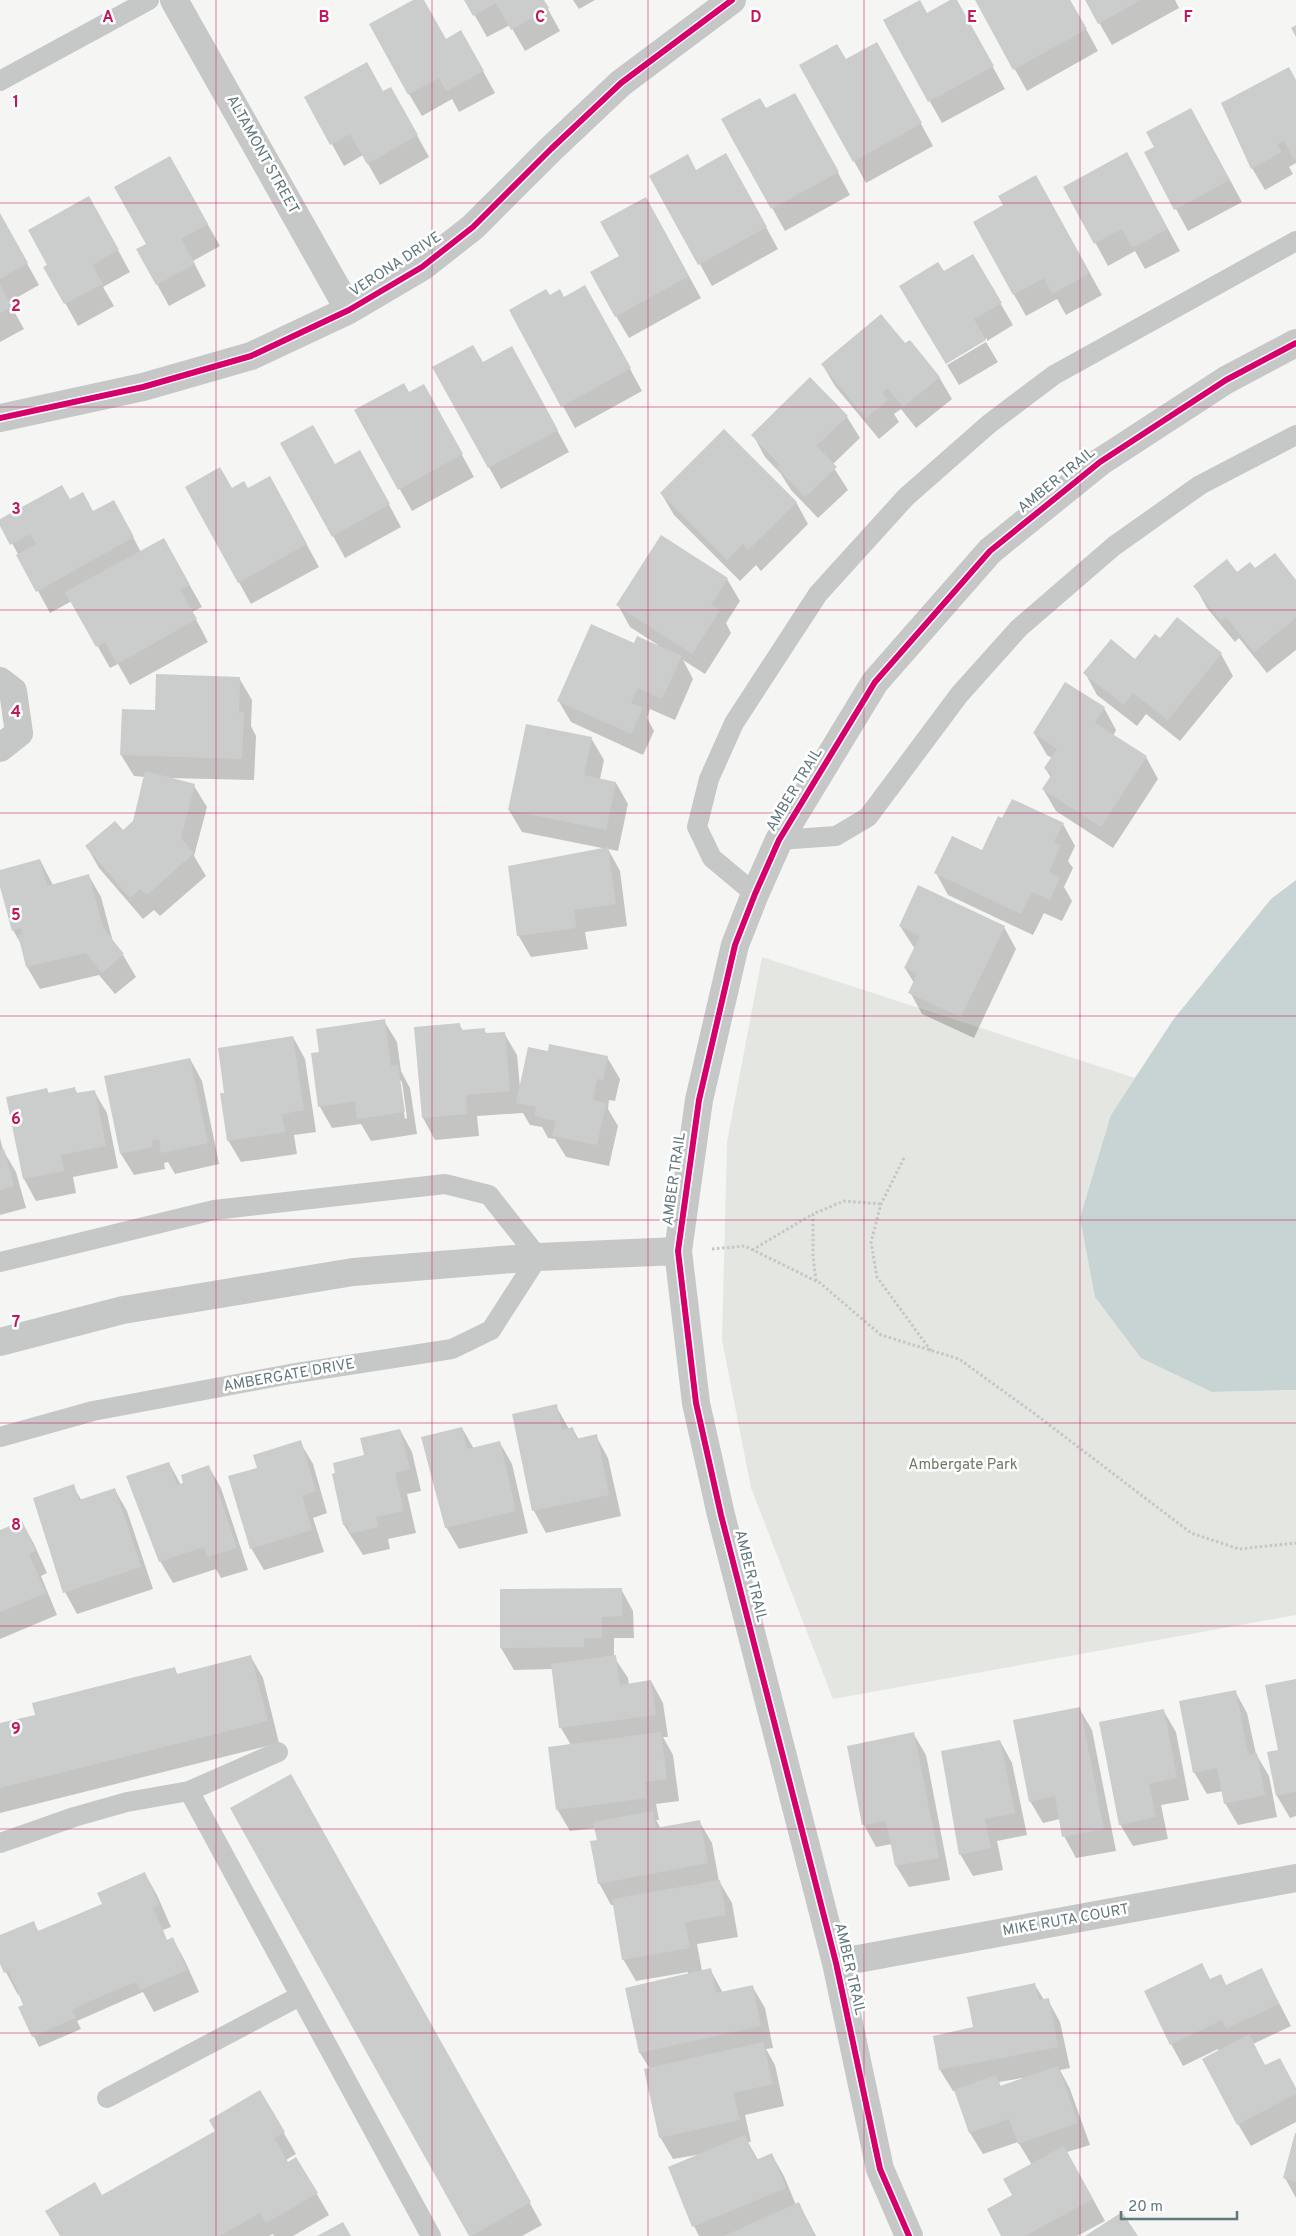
<svg xmlns="http://www.w3.org/2000/svg" width="1296" height="2236" viewBox="0 0 1296 2236" font-family="Overpass,sans-serif">
  <style>
    .green { fill: #e4e7e1 }
    .water { fill: #c8d3d4 }
    .shadow { fill: #0003; fill-rule: evenodd }
    .building { fill: #cbcdcd }
    .lines { fill: none; stroke-linecap: round; stroke-linejoin: round }
    .path { stroke: #c5c6c7; stroke-width: 3; stroke-dasharray: 2.5 2.5; stroke-linecap: butt }
    .service { stroke: #c6c8c8; stroke-width: 20 }
    .minor { stroke: #c6c8c8; stroke-width: 28 }
    .cycleway-casing { stroke: #fff; stroke-width: 9 }
    .cycleway { stroke: #d6006c; stroke-width: 6 }
    .grid { fill: none; stroke: #c2185b; stroke-width: 1; stroke-opacity: 0.55 }
    .labels { text-anchor: middle; dominant-baseline: central; stroke-width: 5; stroke-linejoin: round; paint-order: stroke }
    .street-label { font-size: 15px; fill: #62787d; stroke: #fff }
    .park-label { font-size: 15px; fill: #6e7a65; stroke: #fff }
    .grid-label { font-size: 16px; text-anchor: middle; font-weight: bold; fill: #c2185b; stroke: #fff; stroke-width: 5; stroke-linejoin: round; paint-order: stroke }
  </style>
  <rect width="100%" height="100%" fill="#f5f5f4"/>
  <path class="green" d="M762 957 1135 1078 1111 1115 1212 1392 1296 1390V1615L833 1699 751 1488 722 1340 727 1142Z"/>
  <path class="water" d="M1296 880V1390L1212 1392 1141 1358 1095 1297 1080 1218 1111 1115 1135 1078 1173 1020 1271 899Z"/>
  <path class="shadow" d="M415 0H422L445 40 473 53 495 93 459 112 452 99 422 116 409 94Z
    M466 0H543L560 31 525 51 510 25 487 37Z
    M573 0H595L579 9Z
    M953 0H956L1005 89 942 123 884 20 927 14Z
    M976 0H1070L1098 51 1027 91Z
    M1086 0H1175L1179 8 1112 45Z
    M845 61 889 65 933 146 866 183 854 161Z
    M1296 82V163L1289 167 1293 174 1265 190 1252 168Z
    M383 93 403 110 429 157 380 185 363 155 344 166 306 97Z
    M765 110 807 116 850 195 785 231 723 119Z
    M1203 131 1242 202 1188 231 1176 209Z
    M696 171 738 176 778 249 712 286 651 176Z
    M1139 176 1180 251 1145 269 1135 251 1108 266 1065 187Z
    M182 179 220 246 193 261 206 286 169 306 138 250 148 244Z
    M1048 198 1102 295 1066 315 1057 299 1026 316 974 223Z
    M0 215 39 285 9 302 24 329 0 342Z
    M101 219 130 272 103 287 114 306 78 326 45 267Z
    M658 220 701 298 629 338 616 316 620 257Z
    M973 256 1013 325 987 341V338L946 363Z
    M549 297 564 298 597 308 642 391 575 428 563 406Z
    M986 342 998 362 959 385 947 365Z
    M905 345 939 377 952 399 916 428 901 409 894 414 899 422 879 439 835 386 822 364Z
    M483 364 524 369 569 452 501 489 434 368Z
    M408 393 436 407 474 477 412 511 356 411Z
    M847 417 860 438 832 465 848 490 818 518 791 490 781 474 765 457 753 435Z
    M335 465 372 473 401 527 345 558 333 536Z
    M186 487 247 490 282 499 319 567 251 604Z
    M661 493 796 502 808 524 761 571 756 565 740 581 674 515Z
    M70 500 94 513 126 524 141 552 176 561 202 607 192 612 208 642 130 685 118 664 110 668 72 601 50 613 0 521Z
    M1255 570 1296 582V650L1267 673 1239 638 1235 642 1207 608 1195 586Z
    M727 579 740 601 726 623 731 633 705 674 683 660 693 679 675 720 650 709 647 718 654 731 643 755 571 722 558 700 635 645H658L630 627 618 605Z
    M1160 640 1221 654 1233 676 1180 741 1146 714 1137 726 1097 695 1085 673 1135 661Z
    M239 678 252 700 251 726 256 736 254 780 169 778 194 786 207 807 194 856 206 876 160 916 154 910 143 919 99 868 87 847 123 831 134 822 145 777 134 776 121 755 156 711Z
    M1104 708 1116 730 1113 736 1146 757 1158 779 1113 848 1056 811 1043 789 1051 778 1045 768 1052 758 1047 755 1034 733Z
    M591 738 604 760 600 779 616 783 628 804 618 851 608 849 620 871 627 926 585 932 588 949 531 957 518 935 607 849 522 832 509 810Z
    M1003 819 1063 824 1075 846 1068 861 1073 868 1064 887 1072 901 1062 921 1044 913 1033 935 948 895 936 873 983 852Z
    M40 860 53 885 89 876 101 897 113 942 123 955 136 977 115 994 99 975 40 989 27 967 22 946 13 930 0 883V871Z
    M900 926 1004 927 1016 949 974 1038 922 1014 910 992 914 983 905 968 915 949Z
    M384 1021 397 1042 401 1071 410 1088 417 1134 371 1141 361 1124 332 1128 320 1107 321 1053ZM399 1079 402 1082 407 1118 405 1119Z
    M459 1024 463 1031 484 1030 487 1034 504 1033 517 1055 520 1088 548 1052 607 1057 620 1079 615 1101 609 1100 608 1109 618 1126 609 1166 566 1157 555 1139 548 1138 542 1127 530 1125 523 1113 477 1116 479 1136 435 1140 423 1118Z
    M293 1037 305 1059 316 1132 294 1135 297 1154 241 1162 228 1140 225 1094Z
    M190 1059 202 1081 219 1164 175 1174 168 1162 164 1163 165 1169 134 1175 121 1154Z
    M74 1088 78 1094 94 1091 107 1113 118 1168 73 1177 76 1193 36 1201 24 1179 7 1098 47 1089 49 1094Z
    M0 1138 3 1150 16 1172 26 1208 0 1215Z
    M556 1406 569 1429H573L579 1440 596 1436 608 1458 621 1516 546 1533 534 1511 514 1415Z
    M462 1428 474 1449 500 1443 512 1464 528 1533 459 1549 446 1527Z
    M400 1430 412 1452 421 1491 407 1494 416 1533 388 1539 390 1549 363 1555 344 1525 333 1475 366 1456Z
    M300 1442 313 1464 327 1513 313 1518 324 1552 264 1570 251 1548 258 1469Z
    M169 1463 181 1485 209 1467 221 1488 248 1570 221 1578 216 1569 173 1583 160 1561Z
    M73 1486 82 1501 115 1490 127 1511 153 1589 77 1614 65 1592Z
    M22 1522 34 1544 47 1573 41 1576 57 1615 0 1639V1532Z
    M621 1589 633 1611 634 1638H614V1657L628 1678 629 1685 651 1681 663 1703 668 1737H663L673 1755 679 1801 656 1804 659 1820H656L661 1829 699 1821 712 1843 719 1881 732 1903 738 1937 697 1944 702 1971 710 1969 723 1993 752 1986 765 2008 773 2048 766 2049 775 2065 784 2106 745 2115 751 2142H748L758 2160 772 2155 784 2176 796 2205 799 2204 816 2236H699L694 2226 702 2154 673 2159 660 2137 650 2069 640 2053 627 1988 688 1974V1972L636 1981 623 1959 614 1905H611L599 1883 598 1841 596 1828 570 1831 557 1809 571 1745 561 1728 553 1669 514 1670 501 1648V1590Z
    M251 1657 263 1678 279 1743 0 1813V1725L36 1716 174 1669 178 1675Z
    M1296 1680V1816L1290 1818 1277 1796 1269 1753 1280 1751Z
    M1235 1691 1247 1713 1256 1754 1269 1776 1277 1817 1238 1825 1225 1803 1223 1791 1207 1794 1194 1772Z
    M1079 1708 1092 1730 1116 1851 1076 1858 1064 1836 1060 1819 1043 1823 1030 1801Z
    M1163 1710 1176 1732 1189 1800 1161 1805 1168 1839 1133 1846 1120 1824Z
    M913 1733 926 1755 950 1880 909 1887 896 1866 892 1844 876 1847 864 1825 848 1747Z
    M1000 1741 1012 1763 1027 1835 997 1841 1003 1870 973 1876 960 1854Z
    M303 1797 542 2225 522 2236H470Z
    M145 1874 157 1895 171 1927 163 1930 167 1941 173 1939 185 1961 199 1992 154 2012 143 1992 77 2021 81 2029 39 2047 20 2008 25 2006 20 1994 18 1995 0 1961V1937L33 1922 39 1932 101 1905Z
    M1262 1970 1291 2026 1253 2044 1266 2067 1296 2089V2122L1251 2146 1238 2124 1218 2049 1183 2066 1171 2044 1211 1980 1226 1986Z
    M1035 1985 1044 2000H1048L1060 2022 1070 2068 1060 2070 1070 2089 1090 2145 1067 2152 1105 2221 1077 2236H1003L1014 2196 1032 2165 1018 2142 983 2154 970 2133 955 2091H953L940 2070 975 2028ZM1022 2078 1023 2079 1001 2087 999 2082Z
    M260 2092 296 2154 286 2160 288 2163 296 2158 329 2215 293 2236H274L273 2234 269 2236H61L102 2197 216 2131Z
    M1296 2135V2198L1285 2178Z"/>
  <path class="building" d="M413 0H424L446 39 461 30 484 71 446 91 439 78 408 95 369 24Z
    M464 0H544L549 8 511 30 496 3 473 16Z
    M920 0 927 13 950 0H957L994 66 928 102 883 20Z
    M975 0H1070L1087 29 1013 70Z
    M1085 0H1141L1098 24Z
    M1296 25V37L1291 28Z
    M877 42 922 123 853 162 799 65 837 44 846 59Z
    M367 62 383 91 391 87 418 135 367 164 350 134 330 145 304 97Z
    M1289 67 1296 80V158L1294 160 1284 141 1277 145 1282 152 1251 169 1221 103Z
    M795 93 839 172 771 209 721 119 760 98 766 108Z
    M1191 108 1230 180 1174 210 1144 152 1154 147 1146 132Z
    M1127 152 1168 229 1132 248 1122 229 1094 244 1063 187Z
    M726 153 767 227 698 265 649 176 688 154 696 170Z
    M170 156 208 224 181 239 195 264 156 285 136 249 146 244 114 187Z
    M1036 175 1090 273 1052 294 1044 278 1013 295 973 222 1003 205 998 196Z
    M89 196 119 250 92 265 103 284 64 304 43 267 47 265 28 230Z
    M646 197 689 276 615 317 590 272 619 256 600 222Z
    M0 213 28 263 0 279Z
    M973 254 1002 303 974 319 986 340 946 364 899 286 938 262 944 271Z
    M0 284 12 307 0 313Z
    M585 285 631 368 561 407 509 310 546 289 550 295 560 289 564 297Z
    M881 314 905 343 910 340 940 377 903 407 887 388 882 393 888 400 866 418 821 364Z
    M473 345 483 362 512 346 558 430 488 468 432 367Z
    M810 377 848 416 816 446 837 467 805 497 777 468 780 465 751 435Z
    M404 383 409 392 424 384 463 454 398 490 354 410Z
    M313 425 335 464 360 450 390 504 332 537 280 443Z
    M724 429 797 502 748 550 743 544 727 560 660 493Z
    M220 467 232 488 244 481 248 488 270 476 307 544 238 583 185 487Z
    M62 485 70 499 83 492 93 511 114 500 134 537 36 592 16 555 36 544 30 534 10 545 0 526V519Z
    M661 535 728 578 711 605 720 610 692 654 616 605Z
    M164 538 190 585 180 590 197 619 117 664 105 642 96 647 65 592Z
    M1275 553 1296 580V618L1254 652 1226 617 1221 621 1193 586 1227 559 1237 572 1250 562 1255 568Z
    M1177 617 1222 653 1168 720 1133 693 1124 705 1083 673 1111 639 1135 659 1155 634 1160 638Z
    M591 624 634 643 637 636 682 656 662 699 638 688 631 703 643 708 631 734 557 701Z
    M156 674 240 677 239 713 244 712 242 759 120 755 122 709 155 710Z
    M1065 682 1105 707 1095 723 1147 756 1101 827 1042 789 1052 774 1044 768 1057 749 1033 733Z
    M526 724 592 737 584 775 616 782 606 830 508 810Z
    M145 771 195 784 181 838 194 853 147 895 140 889 130 898 85 846 115 821 123 830 133 821Z
    M1012 799 1064 823 1054 842 1061 845 1049 872 1060 878 1050 900 1032 892 1021 914 934 873 952 836 982 850 998 816 1002 818Z
    M608 847 616 904 574 910 576 928 517 936 508 866Z
    M40 859 47 886 89 874 103 928 124 954 102 973 86 953 26 967 18 935 23 934 21 928 12 931 0 887V870Z
    M918 885 1005 926 961 1017 908 993 917 974 904 968 920 936 899 926Z
    M385 1019 391 1066 398 1065 405 1112 357 1119 355 1101 318 1107 311 1053 319 1052 316 1029Z
    M460 1023 461 1030 485 1028V1033L505 1032 510 1091 466 1095 467 1114 422 1118 414 1027Z
    M293 1036 304 1110 282 1114 285 1132 227 1141 220 1093H224L218 1048Z
    M549 1044 608 1056 603 1080 597 1079 593 1100 606 1103 597 1145 552 1136 556 1121 534 1116 536 1107 516 1103 528 1047 548 1051Z
    M190 1058 208 1143 161 1153 159 1139 152 1141 153 1147 120 1154 104 1076Z
    M75 1087 76 1093 95 1090 106 1146 61 1155 64 1171 23 1179 6 1097 47 1088 48 1093Z
    M4 1149 14 1186 0 1190V1150Z
    M557 1404 562 1430 573 1427 576 1439 597 1434 609 1495 532 1511 512 1414Z
    M462 1427 467 1449 500 1441 516 1511 445 1528 421 1437Z
    M400 1429 410 1469 395 1473 404 1511 376 1517 379 1527 349 1534 347 1524 343 1525 332 1474 335 1473 333 1463 364 1455 360 1438Z
    M301 1440 316 1491 302 1496 312 1530 250 1549 228 1476 257 1468 253 1455Z
    M169 1462 177 1485 183 1483 181 1475 209 1465 237 1548 207 1557 204 1547 159 1562 126 1476Z
    M74 1484 79 1500 115 1488 141 1567 63 1593 33 1498Z
    M22 1521 36 1551 29 1554 46 1593 0 1612V1530Z
    M622 1588V1616L602 1617V1638H584V1647L500 1648V1589Z
    M251 1655 268 1721 0 1788V1723L35 1715 32 1703 175 1667 177 1674Z
    M616 1655 620 1685 651 1680 656 1715 559 1728 551 1664Z
    M1296 1679V1792L1276 1796 1267 1752 1278 1750 1265 1685Z
    M1236 1690 1248 1755 1257 1753 1265 1795 1224 1804 1217 1768 1193 1773 1179 1701Z
    M1080 1707 1104 1829 1062 1837 1055 1796 1029 1802 1013 1720Z
    M1164 1709 1177 1778 1149 1784 1156 1817 1119 1825 1099 1722Z
    M661 1732 667 1779 645 1782 647 1798 556 1810 548 1747Z
    M914 1732 939 1858 895 1866 886 1821 862 1825 847 1746Z
    M1000 1740 1015 1813 985 1819 991 1848 959 1855 941 1751Z
    M291 1774 531 2202 471 2236H469L230 1808Z
    M653 1811 656 1828 700 1820 708 1863 598 1884 590 1841 597 1840 593 1822Z
    M145 1872 159 1905 153 1908 167 1940 173 1937 187 1970 140 1990 136 1982 104 1995 72 2010 76 2018 32 2037 18 2007 23 2005 9 1971 4 1973 0 1964V1935L34 1921 38 1931 102 1904 97 1893Z
    M720 1880 726 1915 685 1922 690 1948 622 1960 612 1899Z
    M1202 1963 1210 1979 1221 1974 1226 1985 1262 1968 1279 2004 1226 2029 1222 2020 1170 2045 1144 1991Z
    M711 1968 716 1993 753 1985 761 2026 639 2053 625 1988Z
    M1035 1983 1039 2000 1049 1998 1058 2047 939 2070 933 2036 973 2027 967 1997Z
    M1249 2034 1265 2065 1280 2058 1296 2088V2094L1237 2125 1202 2059Z
    M763 2042 773 2084 733 2093 740 2120 659 2138 644 2069Z
    M1058 2066 1078 2123 1018 2144 1009 2119 969 2133 954 2090 996 2075 1000 2086Z
    M260 2090 285 2132 274 2138 288 2162 296 2157 318 2193 266 2223 260 2213 220 2236H60L45 2211 95 2182 102 2195 215 2131 209 2120Z
    M1295 2133H1296V2182L1283 2178Z
    M745 2135 756 2160 772 2153 786 2188 692 2227 668 2167Z
    M1064 2146 1093 2199 1025 2236H1001L987 2209 1012 2195 1003 2179Z
    M799 2202 814 2236H724Z
    M1122 2212 1138 2236H1085Z
    M343 2222 351 2236H317Z"/>
  <g class="lines">
    <path class="path" d="M904 1158 881 1204 871 1242 877 1277 931 1351
      M712 1249 745 1246 820 1283 881 1335 959 1359 1035 1414 1191 1533 1239 1549 1296 1543
      M752 1250 813 1214
      M816 1281 813 1256V1214L844 1201 881 1204"/>
    <path class="service" d="M0 81 149 0
      M779 840 836 836 868 817 959 695 1019 628 1114 546 1200 485 1296 435
      M755 894 712 858 697 827 709 779 734 723 818 594 906 497 989 424 1054 375 1296 241
      M0 1262 214 1210 445 1184 489 1195 538 1257 491 1330 452 1349 290 1374 93 1411 0 1437
      M189 1791 278 1752
      M0 1843 74 1817 127 1802 189 1791 431 2236
      M107 2098 300 1996"/>
    <path class="minor" d="M174 0 349 310
      M0 418 143 387 251 356 349 310 422 267 473 227 551 149 621 83 732 0
      M0 681 13 691 19 733 0 748
      M0 1342 123 1310 353 1272 538 1257 678 1251
      M836 1963 1296 1878
      M909 2236 880 2169 836 1963 721 1515 696 1403 678 1251 699 1100 735 945 755 894 779 840 875 682 990 551 1100 462 1226 380 1296 343"/>
    <g class="cycleway-casing">
      <path id="cycleway" d="M0 418 143 387 251 356 349 310 422 267 473 227 551 149 621 83 732 0
        M909 2236 880 2169 836 1963 721 1515 696 1403 678 1251 699 1100 735 945 755 894 779 840 875 682 990 551 1100 462 1226 380 1296 343"/>
    </g>
    <use href="#cycleway" class="cycleway"/>
  </g>
  <path class="grid" d="M216 0V2236M432 0V2236M648 0V2236M864 0V2236M1080 0V2236M0 203H1296M0 407H1296M0 610H1296M0 813H1296M0 1016H1296M0 1220H1296M0 1423H1296M0 1626H1296M0 1829H1296M0 2033H1296"/>
  <g class="labels">
    <g class="street-label">
      <text transform="translate(262 155) rotate(61)">ALTAMONT STREET</text>
      <text transform="translate(396 265) rotate(-33)">VERONA DRIVE</text>
      <text transform="translate(1057 481) rotate(-39)">AMBER TRAIL</text>
      <text transform="translate(795 790) rotate(-59)">AMBER TRAIL</text>
      <text transform="translate(675 1179) rotate(-82)">AMBER TRAIL</text>
      <text transform="translate(289 1376) rotate(-10)">AMBERGATE DRIVE</text>
      <text transform="translate(750 1576) rotate(76)">AMBER TRAIL</text>
      <text transform="translate(1066 1921) rotate(-10)">MIKE RUTA COURT</text>
      <text transform="translate(849 1969) rotate(77)">AMBER TRAIL</text>
    </g>
    <g class="park-label">
      <text x="963" y="1465">Ambergate Park</text>
    </g>
  </g>
  <g class="grid-label">
    <text x="108" y="22">A</text>
    <text x="324" y="22">B</text>
    <text x="540" y="22">C</text>
    <text x="756" y="22">D</text>
    <text x="972" y="22">E</text>
    <text x="1188" y="22">F</text>
    <text x="16" y="107">1</text>
    <text x="16" y="311">2</text>
    <text x="16" y="514">3</text>
    <text x="16" y="717">4</text>
    <text x="16" y="920">5</text>
    <text x="16" y="1124">6</text>
    <text x="16" y="1327">7</text>
    <text x="16" y="1530">8</text>
    <text x="16" y="1734">9</text>
  </g>
  <path d="M1121 2211v8h116v-8" fill="none" stroke="#62787d" stroke-width="2.5"/>
  <text x="1128" y="2211" font-size="15" fill="#62787d" stroke="#ffffff" stroke-width="4" paint-order="stroke">20 m</text>
</svg>
